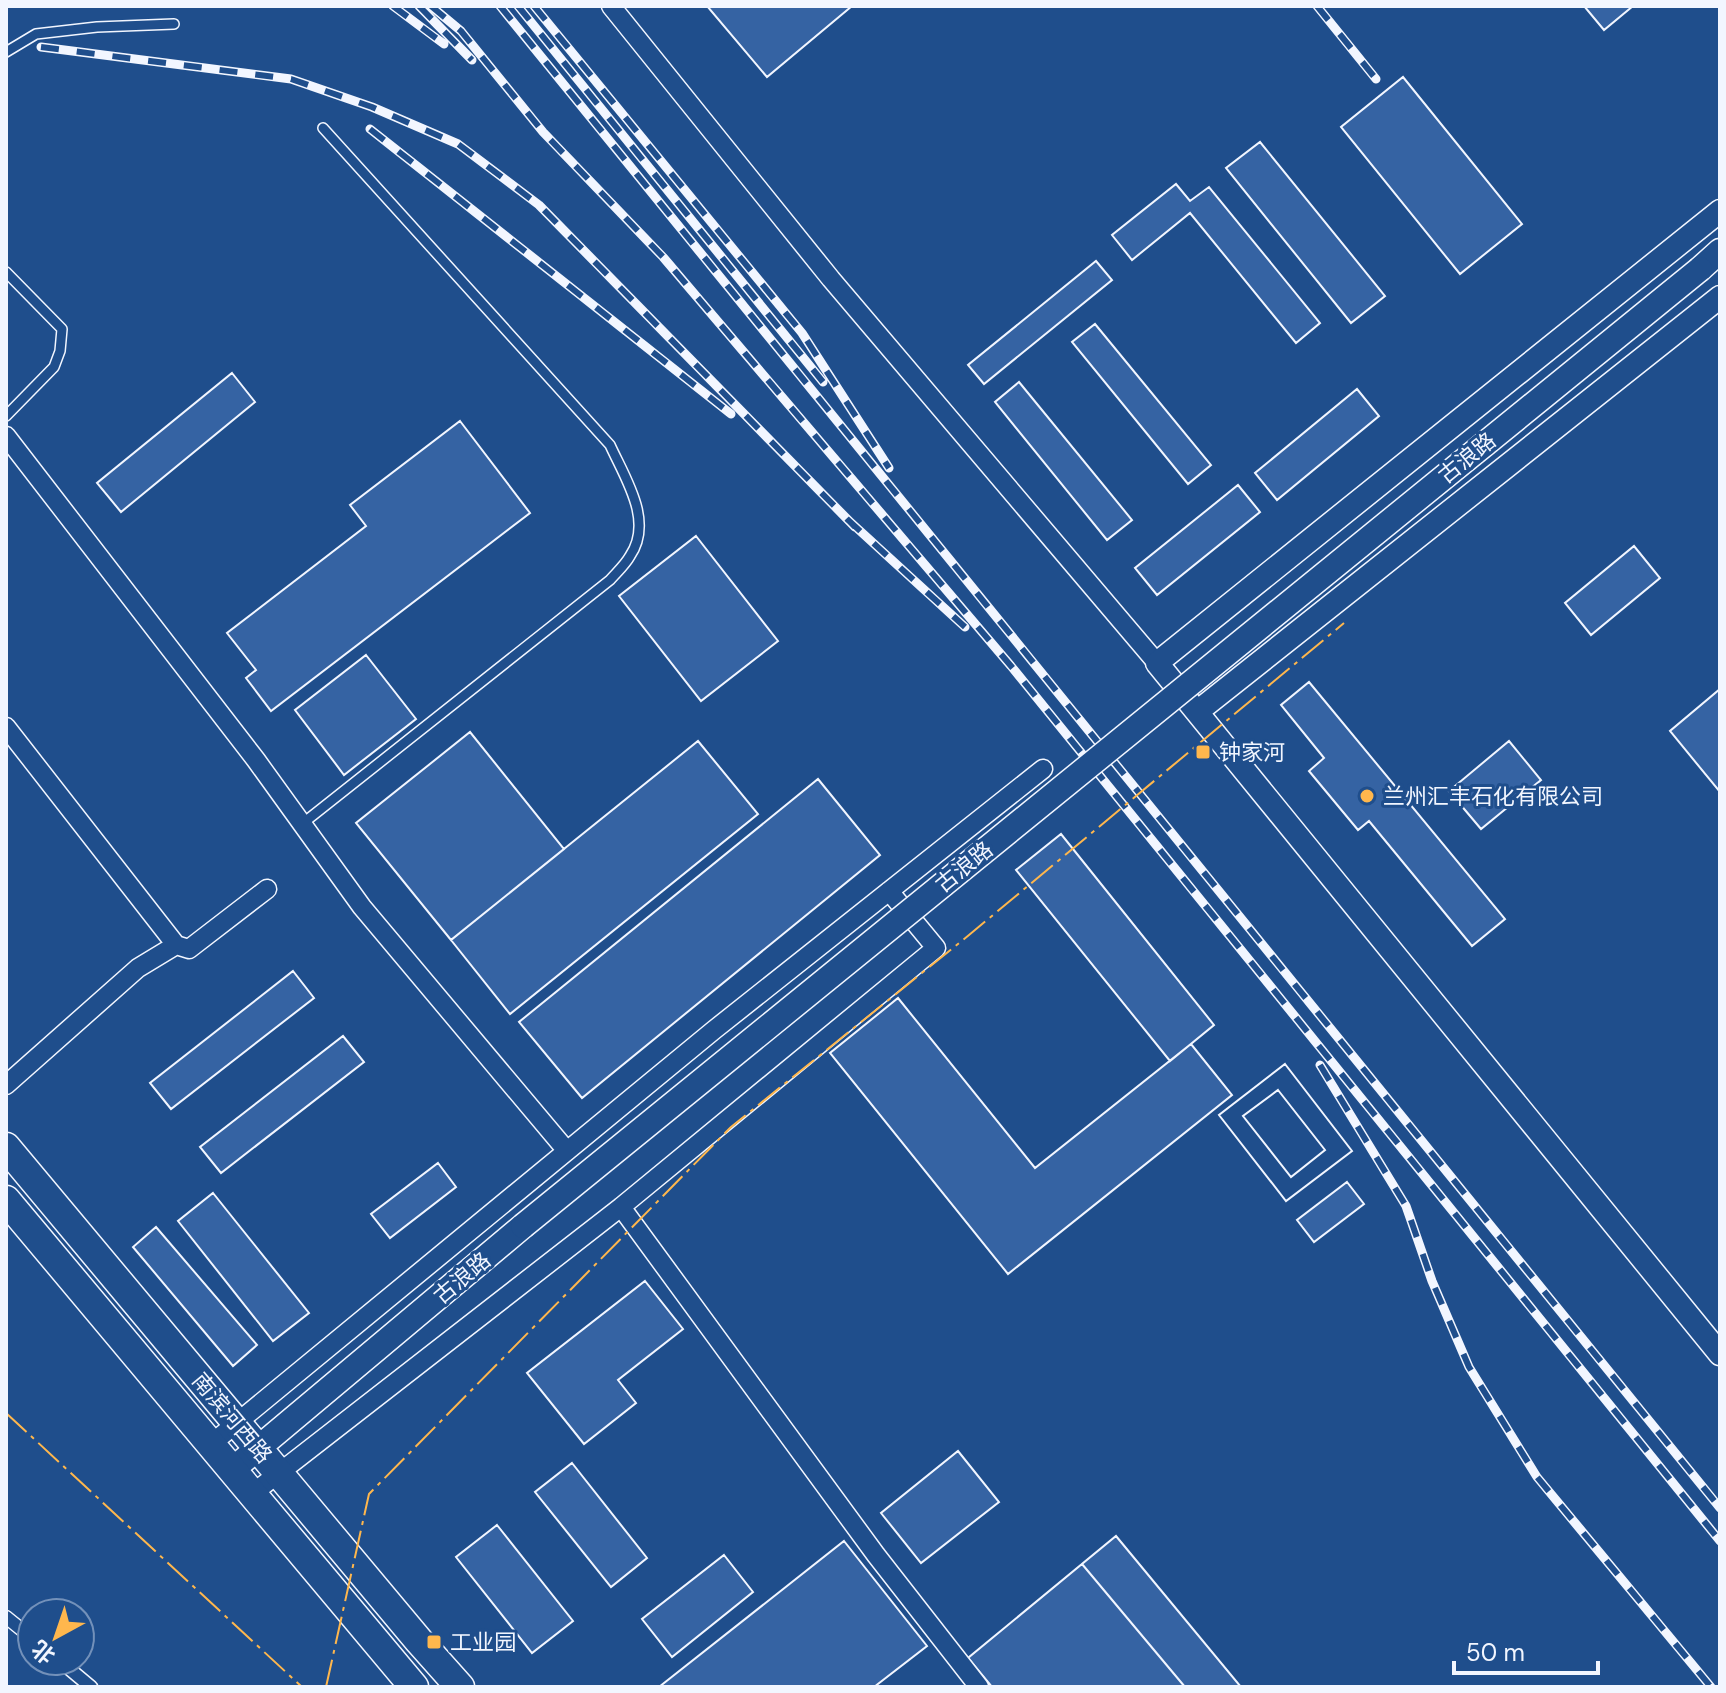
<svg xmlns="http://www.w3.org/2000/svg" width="1726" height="1693" viewBox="0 0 1726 1693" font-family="'DM Sans','Noto Sans SC',sans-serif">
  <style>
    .building { fill: #3563a3; stroke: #f2f6ff; stroke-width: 2; fill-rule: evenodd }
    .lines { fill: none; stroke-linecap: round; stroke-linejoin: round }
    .service-casing { stroke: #f2f6ff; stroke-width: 12 }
    .pedestrian-casing { stroke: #f2f6ff; stroke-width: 15 }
    .minor-casing { stroke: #f2f6ff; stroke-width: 21 }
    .tertiary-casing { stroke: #f2f6ff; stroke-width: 25 }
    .secondary-casing { stroke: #f2f6ff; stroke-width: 27 }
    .trunk-casing { stroke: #f2f6ff; stroke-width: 31 }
    .service { stroke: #1f4e8c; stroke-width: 9 }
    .pedestrian { stroke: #1f4e8c; stroke-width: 12 }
    .minor { stroke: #1f4e8c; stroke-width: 18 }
    .tertiary { stroke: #1f4e8c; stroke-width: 22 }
    .secondary { stroke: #1f4e8c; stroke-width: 24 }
    .trunk { stroke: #1f4e8c; stroke-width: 28 }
    .rail-casing { stroke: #f2f6ff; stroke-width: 9 }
    .rail { stroke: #1f4e8c; stroke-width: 6; stroke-dasharray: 18; stroke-linecap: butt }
    .secondary-bridge-casing { stroke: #f2f6ff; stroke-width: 27; stroke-linecap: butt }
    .secondary-bridge { stroke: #1f4e8c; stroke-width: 24 }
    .power { stroke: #ffb74d; stroke-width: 2; stroke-dasharray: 28 6 4 6; stroke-linecap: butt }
    .poi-dot { fill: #ffb74d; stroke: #1f4e8c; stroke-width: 3 }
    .labels { text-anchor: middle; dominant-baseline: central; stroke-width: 6; stroke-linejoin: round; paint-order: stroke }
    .street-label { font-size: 22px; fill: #f2f6ff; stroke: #1f4e8c }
    .poi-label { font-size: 22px; fill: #f2f6ff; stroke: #1f4e8c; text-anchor: start }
  </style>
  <rect width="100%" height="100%" fill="#1f4e8c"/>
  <path class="building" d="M707 6H852L767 77Z
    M1584 6H1633L1604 30Z
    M1403 77 1522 224 1460 274 1341 127Z
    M1260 142 1385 296 1351 323 1226 168Z
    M1176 184 1190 201 1209 187 1320 323 1296 343 1190 213 1132 260 1112 235Z
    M1096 261 1112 280 984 384 968 365Z
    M1095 324 1211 465 1188 484 1072 342Z
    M232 373 255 402 121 512 97 483Z
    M1019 382 1132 520 1107 540 995 402Z
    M1357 389 1379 416 1277 500 1255 473Z
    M460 421 530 513 271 711 246 678 256 670 227 633 366 526 350 505Z
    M1238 485 1260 512 1157 595 1135 568Z
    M696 536 778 641 701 701 619 596Z
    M1634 546 1660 578 1591 635 1565 603Z
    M366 655 416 719 344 775 295 710Z
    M1309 682 1505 919 1472 946 1369 821 1358 830 1309 771 1324 758 1281 705Z
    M1720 689V792L1670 731Z
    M470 732 564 849 451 940 356 823Z
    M698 741 758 814 510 1014 451 940Z
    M1509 741 1541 780 1481 829 1449 791Z
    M818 779 880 855 582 1098 519 1022Z
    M1061 834 1214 1025 1170 1061 1016 870Z
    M293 971 314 998 171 1109 150 1083Z
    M898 998 1035 1168 1191 1044 1232 1095 1008 1274 830 1053Z
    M343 1036 364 1062 221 1173 200 1147Z
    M1285 1064 1352 1151 1286 1201 1219 1115ZM1278 1090 1325 1150 1291 1177 1243 1116Z
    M1285 1064 1352 1151 1286 1201 1219 1115Z
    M1278 1090 1325 1150 1291 1177 1243 1116Z
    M438 1163 456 1187 390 1238 371 1214Z
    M1347 1182 1364 1204 1314 1242 1297 1220Z
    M213 1193 309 1313 273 1341 178 1221Z
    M156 1227 257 1345 233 1366 133 1247Z
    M645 1281 683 1329 618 1380 636 1403 584 1444 527 1373Z
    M958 1451 999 1502 921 1563 881 1513Z
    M572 1463 647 1558 611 1587 535 1492Z
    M497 1525 573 1621 532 1653 456 1557Z
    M1116 1536 1241 1687H1185L1082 1564Z
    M844 1541 927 1646 874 1687H659Z
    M724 1555 753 1592 672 1657 642 1619Z
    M1082 1564 1185 1687H992L968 1658Z"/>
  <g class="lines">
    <g class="service-casing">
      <path id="service" d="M6 52 36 34 97 27 174 24
        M6 272 62 329 60 351 54 367 6 416
        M302 824 610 580C617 572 625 565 630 556 654 521 625 478 610 445L323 128"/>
    </g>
    <g class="pedestrian-casing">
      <path id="pedestrian" d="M6 1617 32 1638
        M60 1661 91 1687"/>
    </g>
    <g class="minor-casing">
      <path id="minor" d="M611 6 831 279 1157 663
        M6 436 256 760 362 907 567 1151
        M6 727 176 945 138 968 6 1085
        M176 945 189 949 267 889
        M621 1207 876 1555 979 1687
        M210 1445 714 1030 1043 769
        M252 1494 621 1207 936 948 889 891"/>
    </g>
    <g class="tertiary-casing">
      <path id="tertiary" d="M1720 211 1157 663 1720 1354
        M1197 712 1720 297"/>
    </g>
    <g class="secondary-casing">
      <path id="secondary" d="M1700 269 1720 251
        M232 1470 523 1226"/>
    </g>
    <g class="trunk-casing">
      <path id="trunk" d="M6 1147 419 1641 460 1687
        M6 1200 414 1687"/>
    </g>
    <use href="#service" class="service"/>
    <use href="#pedestrian" class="pedestrian"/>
    <use href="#minor" class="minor"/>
    <use href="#tertiary" class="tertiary"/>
    <use href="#secondary" class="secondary"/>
    <use href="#trunk" class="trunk"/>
    <g class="rail-casing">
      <path id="rail" d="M393 6 444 44
        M419 6 472 60
        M431 6 461 31 543 132 663 257 1011 666 1720 1541
        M500 6 1720 1508
        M518 6 823 382
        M534 6 802 333 889 468
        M1317 6 1376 79
        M41 47 291 79 372 107 458 144 539 205 855 527
        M370 129 731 414
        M847 519 965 627
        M1320 1065 1406 1206 1432 1281 1469 1367 1537 1477 1711 1687"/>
    </g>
    <use href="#rail" class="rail"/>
    <g class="secondary-bridge-casing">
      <path id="secondary-bridge" d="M523 1226 1700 269"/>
    </g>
    <use href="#secondary-bridge" class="secondary-bridge"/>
    <path class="power" d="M6 1413 302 1687
      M326 1687 369 1494 731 1127 969 935 1344 623"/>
  </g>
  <g class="poi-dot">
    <rect x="1195" y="744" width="16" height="16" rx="4"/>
    <circle cx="1367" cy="796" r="8"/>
    <rect x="426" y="1634" width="16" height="16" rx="4"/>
  </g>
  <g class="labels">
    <g class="street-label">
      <text transform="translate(1467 458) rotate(-39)">古浪路</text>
      <text transform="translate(964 867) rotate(-39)">古浪路</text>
      <text transform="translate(462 1278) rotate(-40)">古浪路</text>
      <text transform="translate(232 1418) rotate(50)">南滨河西路</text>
    </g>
    <g class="poi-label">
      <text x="1219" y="752">钟家河</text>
      <text x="1383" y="796">兰州汇丰石化有限公司</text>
      <text x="450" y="1642">工业园</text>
    </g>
  </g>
  <rect width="1726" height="1693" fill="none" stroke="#f2f6ff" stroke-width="16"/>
  <g transform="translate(56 1637) rotate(220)"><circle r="38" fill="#1f4e8c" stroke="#7391ba" stroke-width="2"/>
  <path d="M0-6L14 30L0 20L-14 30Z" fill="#ffb74d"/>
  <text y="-12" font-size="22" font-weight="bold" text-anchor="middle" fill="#f2f6ff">北</text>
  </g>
  <path d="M1454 1661v12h144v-12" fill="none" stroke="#f2f6ff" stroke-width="4"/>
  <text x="1466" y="1661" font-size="24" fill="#f2f6ff" stroke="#1f4e8c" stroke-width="6" paint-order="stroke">50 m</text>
</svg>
